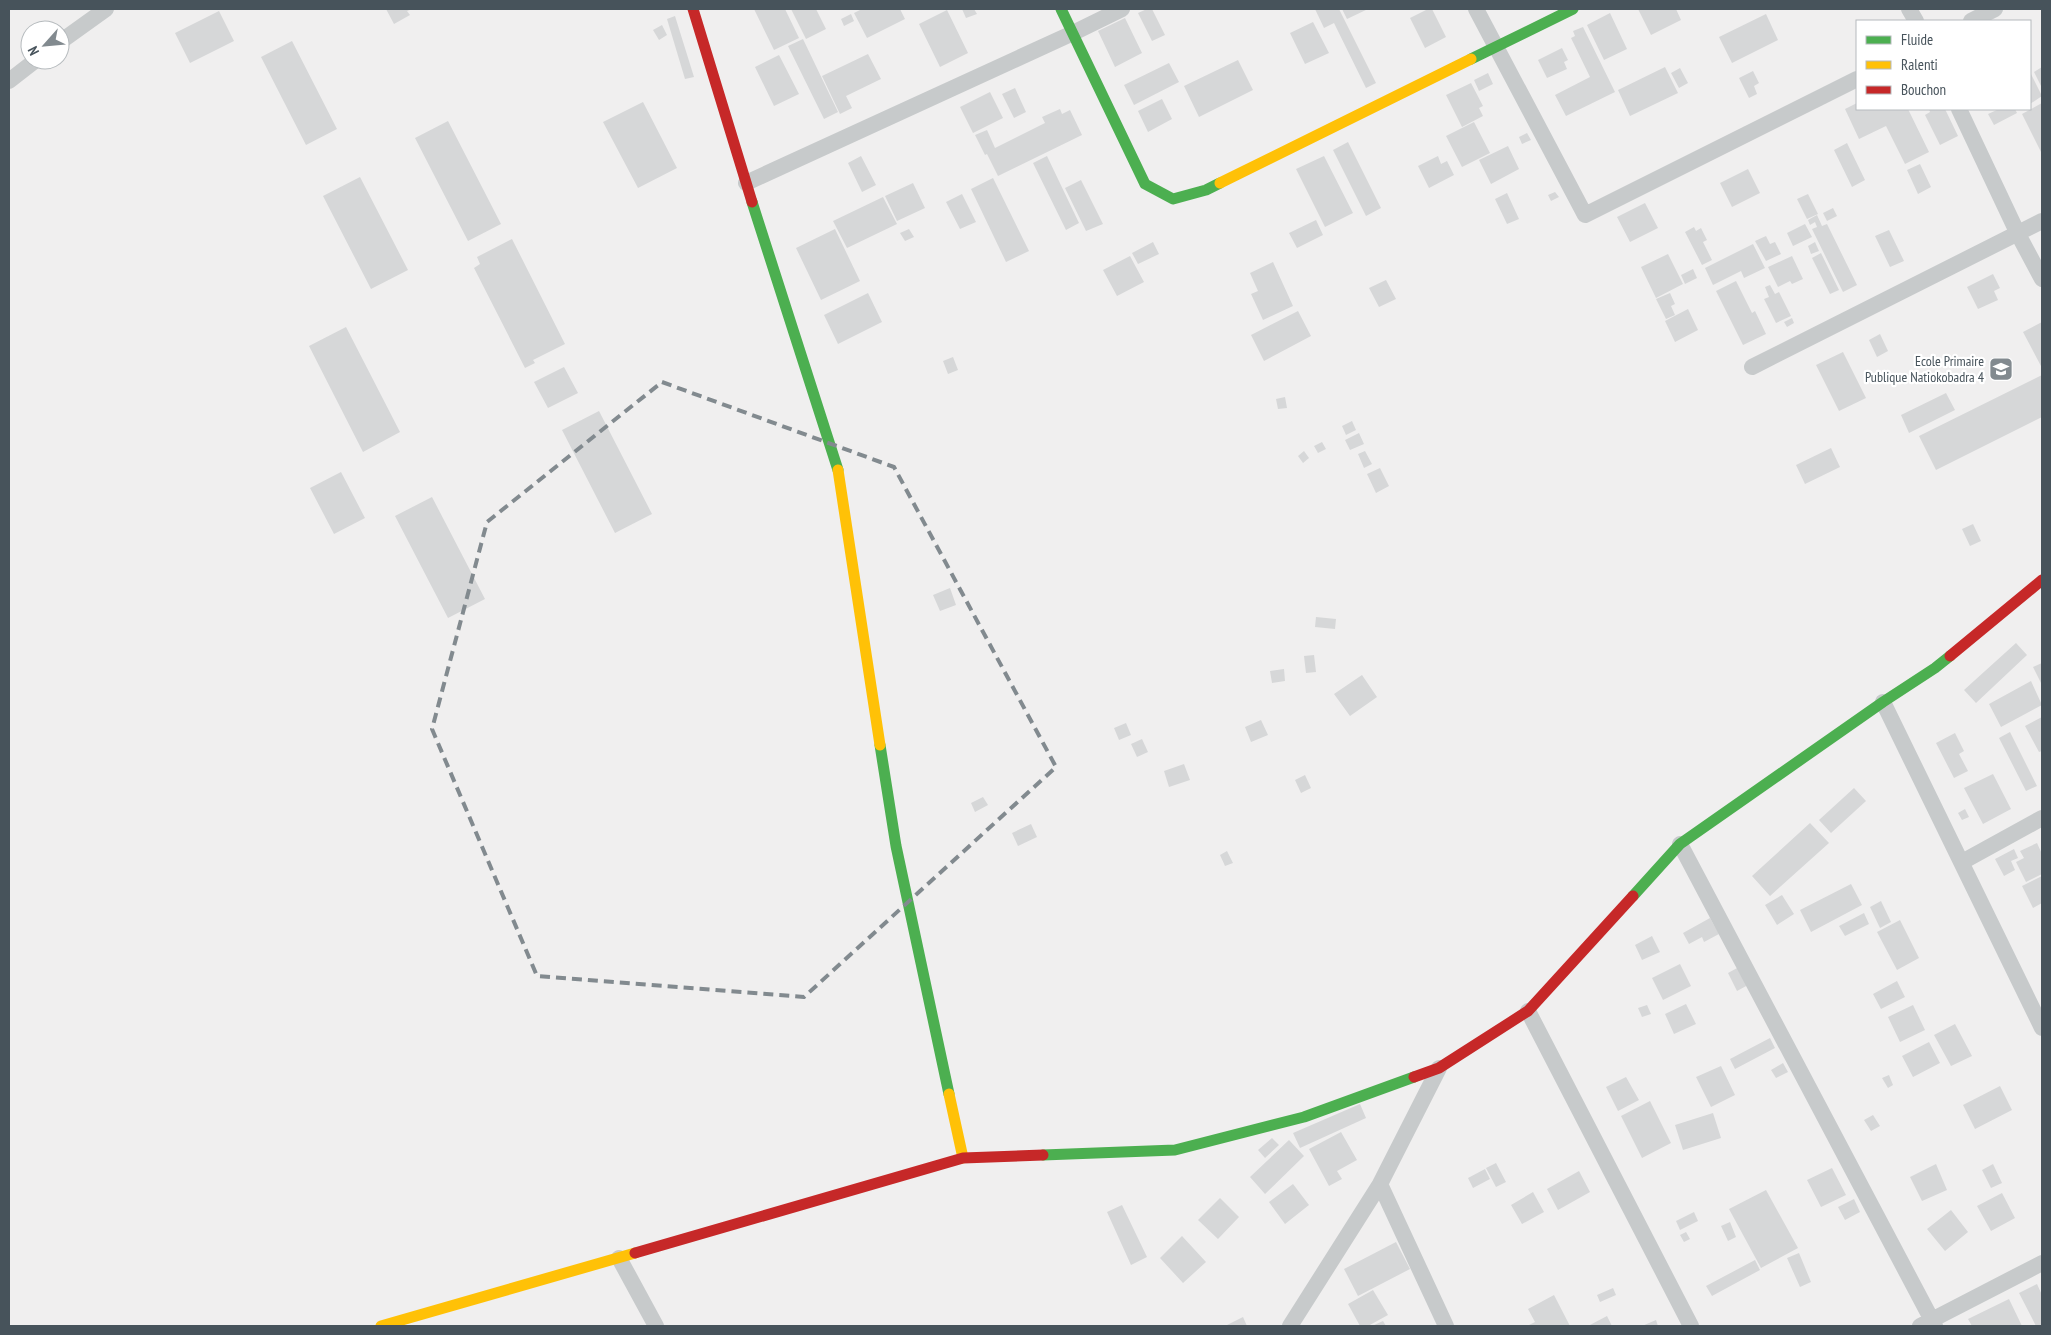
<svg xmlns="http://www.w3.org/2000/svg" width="2051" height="1335" viewBox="0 0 2051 1335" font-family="'PT Sans Narrow',sans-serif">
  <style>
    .building { fill: #d6d7d8 }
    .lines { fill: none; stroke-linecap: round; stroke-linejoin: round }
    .street { stroke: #c7cacb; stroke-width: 16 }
    .fast { stroke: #4caf50; stroke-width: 11 }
    .slow { stroke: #ffc107; stroke-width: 11 }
    .jam { stroke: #c62828; stroke-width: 11 }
    .marked { fill: none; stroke: #828a8f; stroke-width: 4; stroke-dasharray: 10 6; stroke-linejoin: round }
    .labels { text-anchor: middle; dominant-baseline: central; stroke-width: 4.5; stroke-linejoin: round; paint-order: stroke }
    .poi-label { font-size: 14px; fill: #47535b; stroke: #fff; text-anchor: end }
  </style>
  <rect width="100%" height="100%" fill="#f0efef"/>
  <path class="building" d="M386 9H412L407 11 410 15 394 24Z
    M754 9H785L799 38 774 50Z
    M791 9H816L826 29 806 39Z
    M862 9H900L905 19 867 38 854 13Z
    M962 9H974L977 14 966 18Z
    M1147 9H1152L1165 35 1152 41 1138 13Z
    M1315 9H1339L1376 83 1366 88 1334 23 1324 28Z
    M1342 9H1368L1347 19Z
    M1428 9H1432L1446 37 1425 48 1410 18Z
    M1638 9H1676L1681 20 1651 35Z
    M947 10 968 53 940 67 919 24Z
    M219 11 234 41 190 63 175 33Z
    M1610 13 1627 49 1604 60 1587 25Z
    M851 14 854 21 844 26 841 19Z
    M1766 14 1778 40 1732 63 1719 37Z
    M675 16 694 77 685 79 667 19Z
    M1125 18 1142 53 1115 67 1098 31Z
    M1313 22 1329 53 1305 64 1290 33Z
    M662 25 667 35 659 40 653 30Z
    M1583 27 1615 92 1566 116 1555 95 1590 77 1571 38 1575 36 1573 31Z
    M803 39 838 112 824 119 788 46Z
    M292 41 337 129 306 145 261 57Z
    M1562 48 1568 60 1564 62 1567 69 1547 78 1538 60Z
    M868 54 881 79 846 96 852 108 840 114 822 76Z
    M779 55 799 94 774 106 755 67Z
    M1238 60 1253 90 1199 117 1184 86Z
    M1169 63 1179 82 1134 105 1124 85Z
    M1665 67 1678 93 1630 116 1618 90Z
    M2042 67V88L2034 72Z
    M1680 68 1688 83 1679 88 1671 73Z
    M1753 71 1759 83 1754 86 1757 94 1749 98 1739 78Z
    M2030 72 2042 96 2030 104Z
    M1488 73 1493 84 1479 91 1474 80Z
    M1471 83 1483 106 1479 108 1483 116 1462 127 1446 95Z
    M1015 88 1026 112 1014 118 1002 94Z
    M990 92 1003 118 973 133 960 107Z
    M1162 99 1172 119 1148 132 1138 111Z
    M643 102 677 168 638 188 603 122Z
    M1857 103V109H1908L1929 152 1905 164 1886 126 1859 139 1845 109Z
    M2042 103V154L2022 114Z
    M1060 109 1062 114 1070 110 1082 135 998 176 987 154 985 155 975 135 987 130 995 148 1045 123 1042 117Z
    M1929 109H1945L1958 136 1940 145 1925 115 1930 112Z
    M1999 109H2015L2017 113 1994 125 1988 114Z
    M448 121 501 224 468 241 415 138Z
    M1474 122 1490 153 1462 167 1446 136Z
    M1527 133 1531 140 1522 144 1519 137Z
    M1348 142 1381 208 1366 216 1333 150Z
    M1847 143 1865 180 1852 187 1834 150Z
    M1508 146 1519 169 1491 184 1479 160Z
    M861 156 876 185 862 192 848 163Z
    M1047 156 1079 223 1066 230 1033 163Z
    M1324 156 1353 213 1325 227 1296 169Z
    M1438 156 1441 164 1447 161 1454 175 1429 188 1418 166Z
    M1920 164 1931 187 1918 194 1907 170Z
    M1748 169 1760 193 1732 207 1720 183Z
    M360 177 408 270 371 289 323 196Z
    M993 178 1029 251 1006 262 971 189Z
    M1081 180 1103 224 1086 231 1065 188Z
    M913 183 925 208 897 221 885 196Z
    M1555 192 1559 197 1551 201 1548 195Z
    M1507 193 1519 219 1507 224 1495 199Z
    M962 194 976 222 960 229 946 202Z
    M1808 194 1818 214 1807 219 1797 199Z
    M883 197 897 224 847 248 833 221Z
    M1645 203 1658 228 1630 242 1617 217Z
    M1833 208 1837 216 1827 221 1823 213Z
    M1817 215 1822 226 1827 224 1857 285 1843 292 1812 229 1817 227 1815 222 1810 225 1808 220Z
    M1316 220 1323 235 1297 248 1289 233Z
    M1805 224 1812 237 1793 246 1787 233Z
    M1694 227 1696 231 1701 228 1707 240 1703 242 1712 260 1702 265 1685 232Z
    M835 229 860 281 821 300 796 248Z
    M909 229 914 237 905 241 900 233Z
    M1889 230 1904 261 1890 267 1875 236Z
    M1766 236 1770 244 1775 242 1781 254 1766 261 1755 241Z
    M512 239 565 344 533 360 535 363 525 368 474 268 480 264 477 257Z
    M1153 242 1159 254 1138 264 1132 253Z
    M1815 242 1819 251 1811 254 1808 246Z
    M1753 244 1765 268 1744 278 1741 271 1713 285 1705 268Z
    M1821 253 1839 290 1830 294 1812 258Z
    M1668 254 1683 284 1656 298 1641 267Z
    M1130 256 1144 282 1117 296 1103 270Z
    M1792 256 1803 279 1792 284 1790 281 1778 287 1768 267Z
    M1273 262 1293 306 1263 320 1251 294 1258 291 1250 273Z
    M1693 269 1697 278 1685 284 1681 275Z
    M1993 274 2000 288 1994 291 1998 300 1978 309 1967 287Z
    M1386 280 1396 299 1379 307 1369 288Z
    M1736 281 1752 313 1755 311 1766 334 1743 345 1716 291Z
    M1770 285 1775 294 1779 292 1791 316 1776 323 1764 299 1769 297 1765 287Z
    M868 293 882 322 838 344 824 315Z
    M1670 293 1675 304 1671 306 1675 315 1666 319 1656 299Z
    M1688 309 1698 330 1675 342 1665 321Z
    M1298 311 1311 336 1264 361 1251 335Z
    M1792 318 1794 323 1787 327 1784 322Z
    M2042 322V368L2023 332Z
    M346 327 400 432 363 452 309 346Z
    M1880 334 1888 351 1877 357 1869 340Z
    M1843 352 1866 398 1839 411 1816 365Z
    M953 357 958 370 948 374 943 361Z
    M564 367 578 393 548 408 534 382Z
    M2042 375V417L1936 470 1919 436Z
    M1946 393 1955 410 1909 433 1901 415Z
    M1285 397 1287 408 1278 409 1276 399Z
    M599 411 652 514 615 533 562 430Z
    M1352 421 1356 430 1346 435 1342 426Z
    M1359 433 1364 444 1350 450 1345 440Z
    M1322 442 1326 449 1318 453 1314 446Z
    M1831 448 1840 467 1805 484 1796 465Z
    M1304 451 1309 458 1303 463 1298 456Z
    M1365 451 1372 464 1364 468 1358 454Z
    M1380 468 1389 486 1376 493 1367 474Z
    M341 472 365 518 334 534 310 488Z
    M432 497 485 599 448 618 395 516Z
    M1973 524 1981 541 1970 546 1962 529Z
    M950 588 956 605 940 611 933 595Z
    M1316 617 1336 619 1335 629 1315 627Z
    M2016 643 2027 655 1976 703 1964 690Z
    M1314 655 1316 672 1306 673 1304 656Z
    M2042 663V685L2033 667Z
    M1284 669 1285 681 1272 683 1270 671Z
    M1362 675 1377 697 1350 716 1334 694Z
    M2031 681 2042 705 2001 727 1989 704Z
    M2042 717V751L2039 752 2025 726Z
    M1261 720 1268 735 1251 742 1245 727Z
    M1126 723 1131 735 1119 740 1114 728Z
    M2010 732 2037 786 2026 791 1999 738Z
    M1955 733 1964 751 1959 754 1968 771 1954 778 1936 743Z
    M1142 739 1148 752 1137 757 1131 744Z
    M1184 764 1190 780 1169 787 1164 771Z
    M1993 774 2011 809 1983 824 1964 788Z
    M1305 775 1311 788 1301 793 1295 780Z
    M1854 788 1866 801 1831 833 1819 820Z
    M983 797 988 805 975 812 971 803Z
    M1965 809 1969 817 1962 820 1958 813Z
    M1810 823 1829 843 1770 896 1752 876Z
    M1031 824 1037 837 1018 846 1012 833Z
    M2037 843 2042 854V874L2026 882 2016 862 2024 858 2020 851Z
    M2014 849 2018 858 2011 861 2015 870 2004 876 1995 859Z
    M1227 851 1233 863 1225 866 1220 855Z
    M2042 876V903L2033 908 2022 886Z
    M1851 884 1862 905 1811 932 1800 910Z
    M1782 895 1794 914 1777 925 1765 905Z
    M1881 901 1891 922 1880 928 1870 907Z
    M1864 913 1869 924 1845 936 1839 926Z
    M1710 918 1719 934 1704 942 1702 937 1689 944 1683 933Z
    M1900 920 1919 958 1897 970 1877 932Z
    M1652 936 1660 952 1642 960 1635 945Z
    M1680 964 1691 986 1663 1000 1652 978Z
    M1739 967 1748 985 1737 991 1728 973Z
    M1897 981 1905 997 1881 1009 1873 994Z
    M1686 1004 1696 1024 1674 1034 1665 1014Z
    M1647 1005 1651 1014 1642 1017 1638 1008Z
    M1913 1005 1925 1030 1900 1042 1888 1017Z
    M1955 1024 1972 1056 1951 1066 1934 1035Z
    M1770 1038 1775 1048 1735 1069 1730 1059Z
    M1929 1042 1940 1063 1913 1077 1902 1056Z
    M1783 1063 1788 1072 1776 1078 1771 1070Z
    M1721 1066 1735 1095 1711 1107 1696 1077Z
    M1889 1075 1893 1085 1888 1088 1882 1078Z
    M1626 1077 1639 1100 1618 1111 1606 1087Z
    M2000 1086 2012 1110 1975 1129 1963 1105Z
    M1650 1101 1671 1143 1642 1158 1621 1116Z
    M1360 1104 1366 1118 1300 1148 1293 1133Z
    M1713 1113 1721 1138 1683 1150 1675 1125Z
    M1873 1115 1880 1126 1871 1131 1864 1120Z
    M1341 1132 1357 1160 1337 1171 1342 1179 1329 1186 1309 1149Z
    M1272 1138 1279 1145 1265 1158 1258 1150Z
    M1289 1140 1304 1156 1265 1194 1250 1177Z
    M1496 1163 1506 1182 1496 1187 1486 1168Z
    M1936 1164 1947 1190 1922 1201 1910 1177Z
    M1993 1164 2002 1183 1991 1188 1982 1170Z
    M1832 1168 1846 1195 1821 1207 1807 1180Z
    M1485 1169 1490 1179 1473 1188 1468 1178Z
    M1579 1171 1590 1192 1558 1210 1547 1189Z
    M1293 1184 1309 1205 1285 1224 1269 1202Z
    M1766 1190 1798 1248 1761 1268 1729 1209Z
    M1533 1192 1544 1212 1522 1224 1511 1205Z
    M2002 1193 2015 1218 1991 1231 1977 1206Z
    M1220 1198 1239 1217 1218 1239 1198 1220Z
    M1854 1199 1860 1212 1845 1220 1838 1207Z
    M1122 1205 1147 1257 1131 1265 1107 1212Z
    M1951 1210 1968 1232 1945 1251 1927 1229Z
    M1694 1212 1698 1221 1680 1230 1676 1221Z
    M1730 1222 1736 1237 1728 1241 1721 1226Z
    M1686 1232 1690 1239 1684 1242 1680 1235Z
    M1182 1236 1206 1262 1183 1283 1160 1258Z
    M1396 1242 1410 1269 1358 1296 1344 1269Z
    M1799 1253 1811 1282 1800 1287 1787 1258Z
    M1755 1260 1760 1270 1712 1296 1706 1286Z
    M2037 1284 2042 1295V1326H2036L2019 1293Z
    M1613 1288 1616 1295 1600 1302 1597 1295Z
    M1373 1290 1388 1315 1368 1326H1360L1348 1304Z
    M1554 1295 1570 1326H1527L1535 1322 1528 1309Z
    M2009 1299 2022 1326H1972L1968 1319Z
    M1607 1316 1612 1326H1588Z
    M1243 1317 1247 1326H1225Z
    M1656 1320 1658 1326H1642Z
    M1383 1321 1386 1326H1372Z"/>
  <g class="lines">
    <path class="street" d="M1476 9 1585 215 1857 79
      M1909 9 1916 21
      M1971 21 1995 9
      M60 42 106 9
      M9 81 36 60
      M1959 109 2018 234 2042 279
      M746 183 1073 33 1122 9
      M1752 367 2042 221
      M1883 702 2042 1028
      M1680 844 1935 1326
      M1962 862 2042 818
      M1528 1011 1691 1326
      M1380 1184 1446 1326
      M619 1258 656 1326
      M1290 1326 1380 1184 1439 1068
      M1920 1326 2042 1263"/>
    <path class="fast" d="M1061 9 1145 184 1173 199 1206 190 1220 183
      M1471 59 1573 9
      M752 202 838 470
      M880 745 896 846 949 1094
      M1633 896 1680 844 1883 702 1935 668 1950 656
      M1043 1155 1175 1150 1304 1117 1414 1077"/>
    <path class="slow" d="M1220 183 1471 59
      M838 470 880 745
      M949 1094 963 1158
      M381 1326 635 1253"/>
    <path class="jam" d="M693 9 752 202
      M1950 656 2042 580
      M1414 1077 1439 1068 1528 1011 1633 896
      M635 1253 963 1158 1043 1155"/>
  </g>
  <path class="marked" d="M662 382 894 467 1056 767 804 997 537 976 432 729 487 522Z"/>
  <defs>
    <g id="school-square" transform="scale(1.25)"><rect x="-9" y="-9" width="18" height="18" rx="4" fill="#828a8f" stroke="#fff"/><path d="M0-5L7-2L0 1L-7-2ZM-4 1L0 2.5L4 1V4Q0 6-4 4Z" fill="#fff"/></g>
  </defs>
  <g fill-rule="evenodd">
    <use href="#school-square" x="2001" y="369"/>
  </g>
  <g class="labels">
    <g class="poi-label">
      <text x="1984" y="361">Ecole Primaire<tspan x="1984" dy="16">Publique Natiokobadra 4</tspan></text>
    </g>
  </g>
  <rect width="2051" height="1335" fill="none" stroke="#47535b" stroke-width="20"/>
  <rect x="1856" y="20" width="175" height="90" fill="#ffffff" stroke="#b5babd"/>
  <rect x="1866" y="36" width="25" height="8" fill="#4caf50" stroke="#b5babd"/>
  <text x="1901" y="45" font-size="15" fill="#47535b">Fluide</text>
  <rect x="1866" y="61" width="25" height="8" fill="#ffc107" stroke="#b5babd"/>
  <text x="1901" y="70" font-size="15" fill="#47535b">Ralenti</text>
  <rect x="1866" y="86" width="25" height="8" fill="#c62828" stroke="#b5babd"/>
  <text x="1901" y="95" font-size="15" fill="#47535b">Bouchon</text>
  <g transform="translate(45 45) rotate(243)"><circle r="24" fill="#ffffff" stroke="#b5babd"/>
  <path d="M0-4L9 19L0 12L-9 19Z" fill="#828a8f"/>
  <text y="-8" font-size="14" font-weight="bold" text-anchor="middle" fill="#47535b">N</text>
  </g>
</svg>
